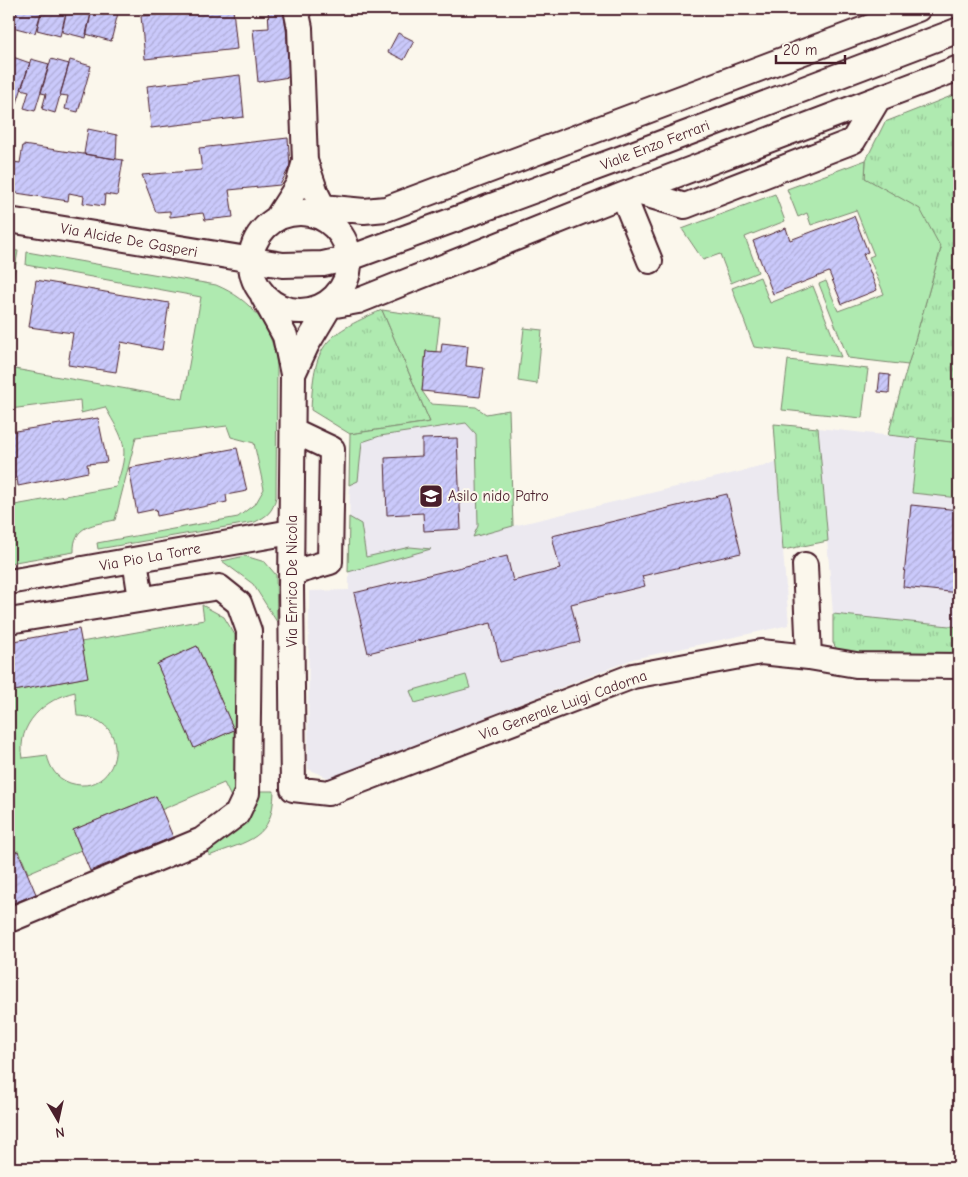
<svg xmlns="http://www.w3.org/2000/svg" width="968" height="1177" viewBox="0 0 968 1177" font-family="'Comic Neue',sans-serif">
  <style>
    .built { fill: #ece9f0 }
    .grass { fill: url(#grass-tufts); stroke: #7c846e }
    .garden { fill: #afeab0; stroke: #7c846e; fill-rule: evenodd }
    .building { fill: url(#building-hatch); stroke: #4a1f2b }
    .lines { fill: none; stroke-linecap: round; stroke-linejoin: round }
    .minor-casing { stroke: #4a1f2b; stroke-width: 28 }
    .minor { stroke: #fbf7ec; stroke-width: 24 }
    .labels { text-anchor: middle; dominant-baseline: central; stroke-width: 4; stroke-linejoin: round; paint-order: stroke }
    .street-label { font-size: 15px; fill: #4a1f2b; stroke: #fbf7ec }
    .poi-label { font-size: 15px; fill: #4a1f2b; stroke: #fbf7ec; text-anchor: start }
  </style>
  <defs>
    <pattern id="grass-tufts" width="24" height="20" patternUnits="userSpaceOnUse" patternTransform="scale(1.25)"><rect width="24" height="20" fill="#afeab0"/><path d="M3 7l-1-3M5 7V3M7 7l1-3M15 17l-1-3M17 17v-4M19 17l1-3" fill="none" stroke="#98c898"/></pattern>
    <pattern id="building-hatch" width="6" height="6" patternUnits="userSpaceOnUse" patternTransform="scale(1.25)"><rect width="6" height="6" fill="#cac9fb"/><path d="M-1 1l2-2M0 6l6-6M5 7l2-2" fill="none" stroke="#afacd7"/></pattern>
  </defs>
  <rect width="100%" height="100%" fill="#fbf7ec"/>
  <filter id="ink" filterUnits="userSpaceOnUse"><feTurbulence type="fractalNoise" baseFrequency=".02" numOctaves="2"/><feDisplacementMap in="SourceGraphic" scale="10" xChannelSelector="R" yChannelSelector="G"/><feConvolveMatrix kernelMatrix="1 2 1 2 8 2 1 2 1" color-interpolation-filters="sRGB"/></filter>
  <g filter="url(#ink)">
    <path class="built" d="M509 410 513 526 776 463 789 625 633 659 331 779 308 769 309 591 349 590 350 434Z
      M818 428 959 443V627L833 614Z"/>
    <path class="grass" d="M959 93V443L888 435 941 248 865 178 866 160 885 122Z
      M382 310 430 422 350 434 311 410C314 345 322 336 382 310Z
      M774 424 818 428 828 541 783 550Z
      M833 614 959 627V655L839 653 833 643Z"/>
    <path class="garden" d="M866 160 865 178 920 209 941 248 908 365 848 358 819 284 826 281 838 311 884 294 869 257 874 255 856 210 811 225 807 213 798 217 787 189Z
      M775 194 785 221 745 237 758 272 731 283 720 254 703 260 682 229Z
      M9 250 18 251 9 305Z
      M27 252 216 285C252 300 273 327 277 366L276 497C273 512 267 516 255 522L98 549 97 543 238 517 256 503 264 489 254 443 231 437 227 426 136 437 115 520C93 525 73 525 74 552L9 563V506L116 487C130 446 125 442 105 407L81 413 80 400 10 409 9 411V368L183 399 201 297 26 265Z
      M760 277 770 303 813 286 841 357 754 347 732 288Z
      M382 310 440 318 436 352 426 351 422 391 431 404 476 407 486 414 509 410 513 526 473 537 478 526 476 434 466 423 380 436 362 442 358 481 349 485 350 434 430 422Z
      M524 328 542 330 537 384 518 381Z
      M788 360 868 369 862 418 782 410Z
      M918 438 959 443V498L912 493Z
      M349 517 361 524 366 557 410 547 431 549 348 572Z
      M245 556 265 562 276 575 277 622 253 584 222 561Z
      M202 605 224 617 235 635 236 790 233 801 224 783 161 810 156 796 73 830 81 850 28 873 19 851 9 855V692L87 677 81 642 204 620ZM197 646 234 730 194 748 157 664ZM75 692 77 716C137 717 120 799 70 783 56 778 50 768 47 755L23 758C16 724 45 699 75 692Z
      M466 675 470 688 415 703 410 691Z
      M257 791H274C273 840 249 840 209 856V849C231 833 256 822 257 791Z"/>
    <path class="building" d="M9 9H17L11 32 9 31Z
      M17 9H42L35 33 12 27Z
      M42 9H67L60 36 37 30Z
      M67 9H92L86 38 62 32Z
      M92 9H119L111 41 86 34Z
      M213 9H233L237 49 145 59 141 16Z
      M268 9H285L289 77 258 82 253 29 269 28Z
      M398 33 414 41 404 60 388 52Z
      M10 56 30 63 15 109 9 107Z
      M31 59 49 64 35 111 24 108 29 91 21 89Z
      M51 59 69 64 55 113 42 109 46 94 41 93Z
      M70 60 91 66 78 112 65 109 68 96 60 95Z
      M240 75 244 117 151 128 147 86Z
      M88 129 117 135 116 159 84 154Z
      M288 138 290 166 280 185 229 190 233 217 205 220 203 213 170 217V211L156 212 142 175 202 170 199 148Z
      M23 145 123 160 117 196 105 194 104 206 83 203 84 196 69 193 68 201 10 192 14 162 20 163Z
      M854 216 868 252 863 254 877 290 842 304 829 272 773 294 753 241 786 228 790 240Z
      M36 280 169 303 162 350 121 342 116 372 68 365 73 333 29 327Z
      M442 343 468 346 466 366 484 368 480 397 422 391 426 351 441 352Z
      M880 374 890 375 889 393 878 392Z
      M98 418 107 462 87 464 88 472 18 486 17 478 9 479V432Z
      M457 438 461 529 424 531 423 513 387 515 385 458 422 456V439Z
      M237 448 247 491 226 495 227 502 157 516 156 509 137 513 129 468Z
      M727 494 741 553 642 576 645 586 571 604 580 642 500 662 491 623 368 653 354 593 507 556 513 581 560 569 552 536Z
      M911 505 959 510V593L903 587Z
      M79 629 88 677 9 692V642Z
      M197 646 234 730 194 748 157 664Z
      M156 796 173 837 90 871 73 830Z
      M18 851 36 894 9 905V855Z"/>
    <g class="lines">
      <g class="minor-casing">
        <path id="minor" d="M296 9 300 28 305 161 316 193 329 219
          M634 191 685 206 853 141 878 99
          M623 195 650 261
          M251 262a49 49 0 1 1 98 0a49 49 0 1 1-98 0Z
          M302 213 322 207 364 211 386 209 918 9
          M277 218 298 185 305 161
          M9 220 283 265 323 264 350 258 622 158 959 30
          M263 296 285 336 293 374 291 587 293 789 328 793 633 676 761 652 809 657 856 665 959 666
          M319 308 358 301 623 195 959 68
          M293 374 307 344 334 299
          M135 560 141 599
          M805 565 809 657
          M292 573 330 562 332 449 294 431
          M9 582 291 532
          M9 621 219 587 239 603 249 631 247 793 237 814 202 840 9 920"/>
      </g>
      <use href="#minor" class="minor"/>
    </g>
  </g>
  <defs>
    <g id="school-square" transform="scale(1.25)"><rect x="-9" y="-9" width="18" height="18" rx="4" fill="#4a1f2b" stroke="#fbf7ec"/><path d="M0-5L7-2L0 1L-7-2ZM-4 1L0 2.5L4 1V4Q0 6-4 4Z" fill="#fff"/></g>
  </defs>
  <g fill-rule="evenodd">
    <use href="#school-square" x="431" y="496"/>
  </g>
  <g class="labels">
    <g class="street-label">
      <text transform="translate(655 145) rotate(-21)">Viale Enzo Ferrari</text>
      <text transform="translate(129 240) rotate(10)">Via Alcide De Gasperi</text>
      <text transform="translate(150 557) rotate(-10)">Via Pio La Torre</text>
      <text transform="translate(292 581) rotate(-90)">Via Enrico De Nicola</text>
      <text transform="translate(563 705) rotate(-20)">Via Generale Luigi Cadorna</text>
    </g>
    <g class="poi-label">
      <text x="448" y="496">Asilo nido Patro</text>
    </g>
  </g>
  <rect width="968" height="1177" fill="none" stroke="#fbf7ec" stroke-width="30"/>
  <rect x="15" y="15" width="938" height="1147" fill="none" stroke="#4a1f2b" stroke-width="2" filter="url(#ink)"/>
  <g transform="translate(58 1120) rotate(171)" stroke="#fbf7ec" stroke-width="4" paint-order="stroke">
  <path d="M0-4L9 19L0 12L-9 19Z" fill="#4a1f2b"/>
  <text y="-8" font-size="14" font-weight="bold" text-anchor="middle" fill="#4a1f2b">N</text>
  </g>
  <path d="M776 55v8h69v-8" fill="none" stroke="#4a1f2b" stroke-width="2.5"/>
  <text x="783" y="55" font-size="15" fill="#4a1f2b" stroke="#fbf7ec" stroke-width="4" paint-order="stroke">20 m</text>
</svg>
